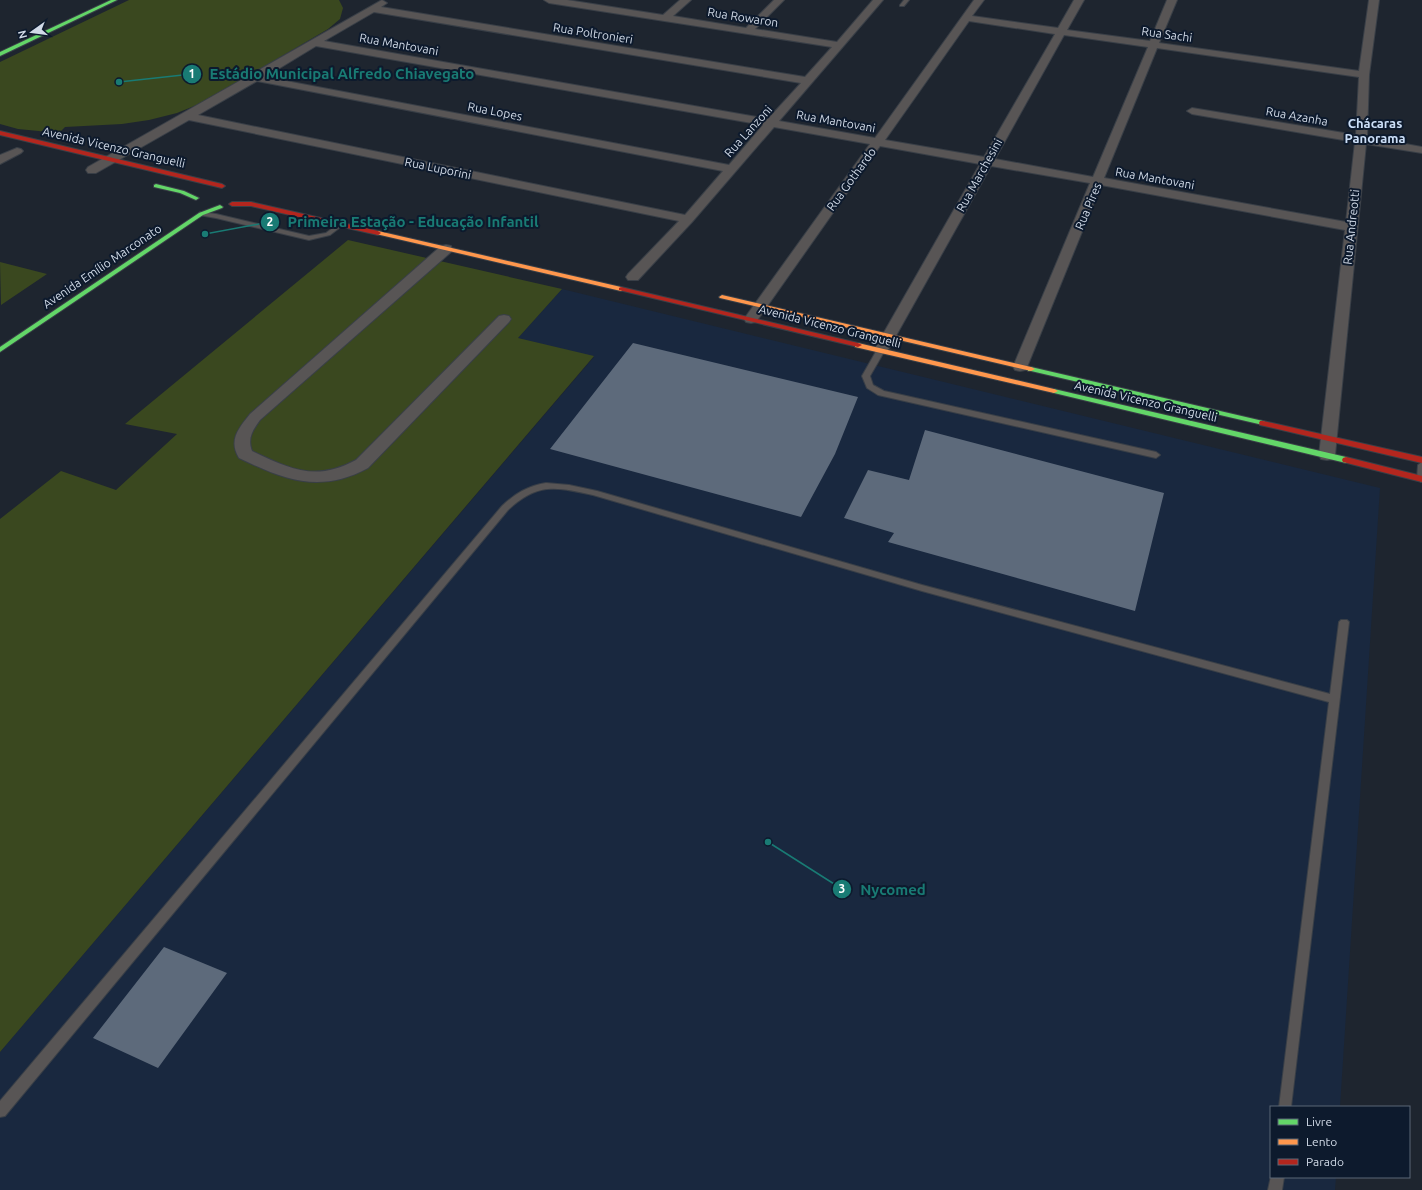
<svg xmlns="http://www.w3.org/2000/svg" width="1422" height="1190" viewBox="0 0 1422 1190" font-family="Ubuntu,sans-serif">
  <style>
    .built { fill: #19283f }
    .green { fill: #3a481f }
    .building { fill: #5d6a7b }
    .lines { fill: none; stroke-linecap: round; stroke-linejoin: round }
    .lane-casing { stroke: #393f47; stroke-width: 2 }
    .street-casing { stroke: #393f47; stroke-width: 2 }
    .fast-casing { stroke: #393f47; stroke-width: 2 }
    .slow-casing { stroke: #393f47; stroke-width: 2 }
    .jam-casing { stroke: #393f47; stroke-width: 2 }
    .lane { fill: #585555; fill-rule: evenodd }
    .street { fill: #585555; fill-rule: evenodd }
    .fast { fill: #63d668; fill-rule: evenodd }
    .slow { fill: #ff974d; fill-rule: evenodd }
    .jam { fill: #b3261e; fill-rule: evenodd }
    .labels { text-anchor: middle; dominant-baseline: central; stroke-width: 4; stroke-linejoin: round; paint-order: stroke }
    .far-street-label { font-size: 12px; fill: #d1dae7; stroke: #0d1a2d }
    .far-quarter-label { font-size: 13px; font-weight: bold; fill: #ccdff8; stroke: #0d1a2d }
    .leader { fill: none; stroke: #197b74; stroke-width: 1.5 }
    .callout-dot { fill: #197b74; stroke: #0d1a2d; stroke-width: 1.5 }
    .mark-label { font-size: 12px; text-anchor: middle; font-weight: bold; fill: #fff }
    .callout-label { font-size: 15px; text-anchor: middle; font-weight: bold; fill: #197b74; stroke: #0d1a2d; stroke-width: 4; stroke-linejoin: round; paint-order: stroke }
  </style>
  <rect width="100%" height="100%" fill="#1e252f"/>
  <path class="built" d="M562 289 1380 488 1340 1107H1271V1177H1336L1335 1190H0V1052L594 357 518 338Z"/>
  <path class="green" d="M129 0H339L343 8 340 19 328 29 204 102 177 113 149 120 122 124 65 127 59 133 18 129 0 124V62Z
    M348 240 562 289 518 338 594 356 0 1052V519L61 471 116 490 177 434 125 424Z
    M0 262 47 274 1 305Z"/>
  <path class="building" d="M633 343 858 397 835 454 801 517 550 449Z
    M925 430 1164 493 1135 611 888 542 894 533 844 518 868 470 909 480Z
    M164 947 227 973 158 1068 93 1038Z"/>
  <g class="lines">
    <g class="lane-casing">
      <path id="lane" d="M904 0H909L904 6H900V5Z
        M201 212 216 214 309 236 326 233 338 224 343 225 330 235 309 240 216 218 199 215V213Z
        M878 348H881L885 350 870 376 873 385 884 391 1156 452 1160 455 1156 458 878 395 867 388 862 376Z
        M1422 462V481L1421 482 1417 479 1418 465Z
        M546 483 569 485 597 491 922 585 1330 694 1339 622 1341 620H1347L1349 622 1291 1107H1279L1329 702 922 591 593 495C556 487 538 482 508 510L5 1116 0 1117V1101L502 506C516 493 528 486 546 483Z
        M1271 1176V1177H1284L1282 1190H1268Z"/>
    </g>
    <g class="street-casing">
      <path id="street" d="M382 0 387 3 381 7 805 77 832 47 549 3 544 0H567L663 15 680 0H691L673 16 746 28 774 0H784L755 29 837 42 873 0H883L779 121 875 138 974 0H984L972 16 1058 28 1074 0H1084L1067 30 1150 41 1167 0H1177L1159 43 1359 71 1369 0H1379L1369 75 1367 137 1422 147V153L1366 144 1335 455 1333 459 1327 460 1321 459 1319 455 1345 230 1101 185 1027 367 1025 370 1020 371 1015 370 1013 367 1090 183 991 166 888 350 886 353 881 354 876 353 874 350 980 164 880 146 756 322 751 323 746 322 744 319 870 144 774 127 692 222 638 280H628L626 277 628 274 679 221 189 120 96 173H88L86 170 88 167ZM374 12 801 83 768 119 324 41ZM969 21 1055 34 984 157 885 140ZM1064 35 1148 47 1093 177 995 159ZM316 46 763 125 729 165 265 77ZM1157 48 1359 77 1356 135 1192 108 1187 111 1192 114 1355 142 1346 222 1104 178ZM257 81 723 171 685 215 198 115Z
        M17 148 21 149 23 151 21 153 0 164V155Z
        M446 245 451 246 452 249 451 252 260 420C253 430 247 438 252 451 290 469 316 482 356 460L499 316 504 315 509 316 511 319 509 322 368 468C320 494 285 480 239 458 228 440 239 428 250 414L441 246Z"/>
    </g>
    <g class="fast-casing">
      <path id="fast" d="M111 0H117L0 56V52Z
        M156 184 184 191 199 198 196 200 180 193 154 187V185Z
        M220 205 223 207 222 208 203 215 0 352V347L199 213Z
        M1028 367H1031L1263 421 1267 423 1263 425 1031 371H1028Z
        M1051 389H1054L1346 457 1350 460 1346 463 1054 393 1050 391Z"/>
    </g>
    <g class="slow-casing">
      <path id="slow" d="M378 231 621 287 624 289 621 291 376 234V232Z
        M722 295 1031 367 1035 369 1031 371 720 298 719 297Z
        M855 343H858L1054 389 1058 391 1054 393 855 347Z"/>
    </g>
    <g class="jam-casing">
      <path id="jam" d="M0 131 222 184 225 186 222 188 0 135Z
        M251 202 378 231 381 233 378 235 251 206H232L229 204 232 202Z
        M621 287 858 343 862 345 858 347 619 290V288Z
        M1260 421H1263L1422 457V463L1260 425 1259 423Z
        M1346 457 1422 476V482L1343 462 1342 460 1343 458Z"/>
    </g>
    <use href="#lane" class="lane"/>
    <use href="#street" class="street"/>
    <use href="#fast" class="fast"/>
    <use href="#slow" class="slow"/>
    <use href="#jam" class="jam"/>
  </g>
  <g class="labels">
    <g class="far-street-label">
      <text transform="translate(743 17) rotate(9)">Rua Rowaron</text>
      <text transform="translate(593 33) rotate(9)">Rua Poltronieri</text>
      <text transform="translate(1167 34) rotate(8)">Rua Sachi</text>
      <text transform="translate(399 44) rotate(10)">Rua Mantovani</text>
      <text transform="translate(495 111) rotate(11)">Rua Lopes</text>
      <text transform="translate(1297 116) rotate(10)">Rua Azanha</text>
      <text transform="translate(836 121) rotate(10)">Rua Mantovani</text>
      <text transform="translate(748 131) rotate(-48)">Rua Lanzoni</text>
      <text transform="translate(114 147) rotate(13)">Avenida Vicenzo Granguelli</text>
      <text transform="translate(438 168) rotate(12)">Rua Luporini</text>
      <text transform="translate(979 175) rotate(-61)">Rua Marchesini</text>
      <text transform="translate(1155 178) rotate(10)">Rua Mantovani</text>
      <text transform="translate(851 179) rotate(-54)">Rua Gothardo</text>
      <text transform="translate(1088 206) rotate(-67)">Rua Pires</text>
      <text transform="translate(1351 227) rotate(-84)">Rua Andreotti</text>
      <text transform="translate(102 266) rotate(-34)">Avenida Emílio Marconato</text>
      <text transform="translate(830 326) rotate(14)">Avenida Vicenzo Granguelli</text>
      <text transform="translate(1146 401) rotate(13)">Avenida Vicenzo Granguelli</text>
    </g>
    <g class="far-quarter-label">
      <text x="1375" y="123">Chácaras<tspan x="1375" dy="15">Panorama</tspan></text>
    </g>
  </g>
  <path class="leader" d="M119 82L192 74M205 234L270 222M768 842L842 889"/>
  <g class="callout-dot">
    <circle cx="119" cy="82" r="4"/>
    <circle cx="205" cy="234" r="4"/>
    <circle cx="768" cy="842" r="4"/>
    <circle cx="192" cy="74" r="10"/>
    <circle cx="270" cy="222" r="10"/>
    <circle cx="842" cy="889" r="10"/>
  </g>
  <g class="mark-label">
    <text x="192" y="78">1</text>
    <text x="270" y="226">2</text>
    <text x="842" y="893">3</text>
  </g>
  <g class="callout-label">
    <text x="342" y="79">Estádio Municipal Alfredo Chiavegato</text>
    <text x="413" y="227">Primeira Estação - Educação Infantil</text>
    <text x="893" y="895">Nycomed</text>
  </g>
  <rect x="1270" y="1106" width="140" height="72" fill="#0d1a2d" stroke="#5b6777"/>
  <rect x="1278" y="1119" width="20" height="6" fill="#63d668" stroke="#5b6777"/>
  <text x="1306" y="1126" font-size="12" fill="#d1dae7">Livre</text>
  <rect x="1278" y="1139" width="20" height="6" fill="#ff974d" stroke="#5b6777"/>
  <text x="1306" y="1146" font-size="12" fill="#d1dae7">Lento</text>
  <rect x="1278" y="1159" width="20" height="6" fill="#b3261e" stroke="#5b6777"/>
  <text x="1306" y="1166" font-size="12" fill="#d1dae7">Parado</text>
  <g transform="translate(32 32) rotate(256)" stroke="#0d1a2d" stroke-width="3" paint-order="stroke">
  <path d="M0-3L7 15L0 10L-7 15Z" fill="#d1dae7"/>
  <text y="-6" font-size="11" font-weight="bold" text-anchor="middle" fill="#d1dae7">N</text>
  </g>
</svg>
